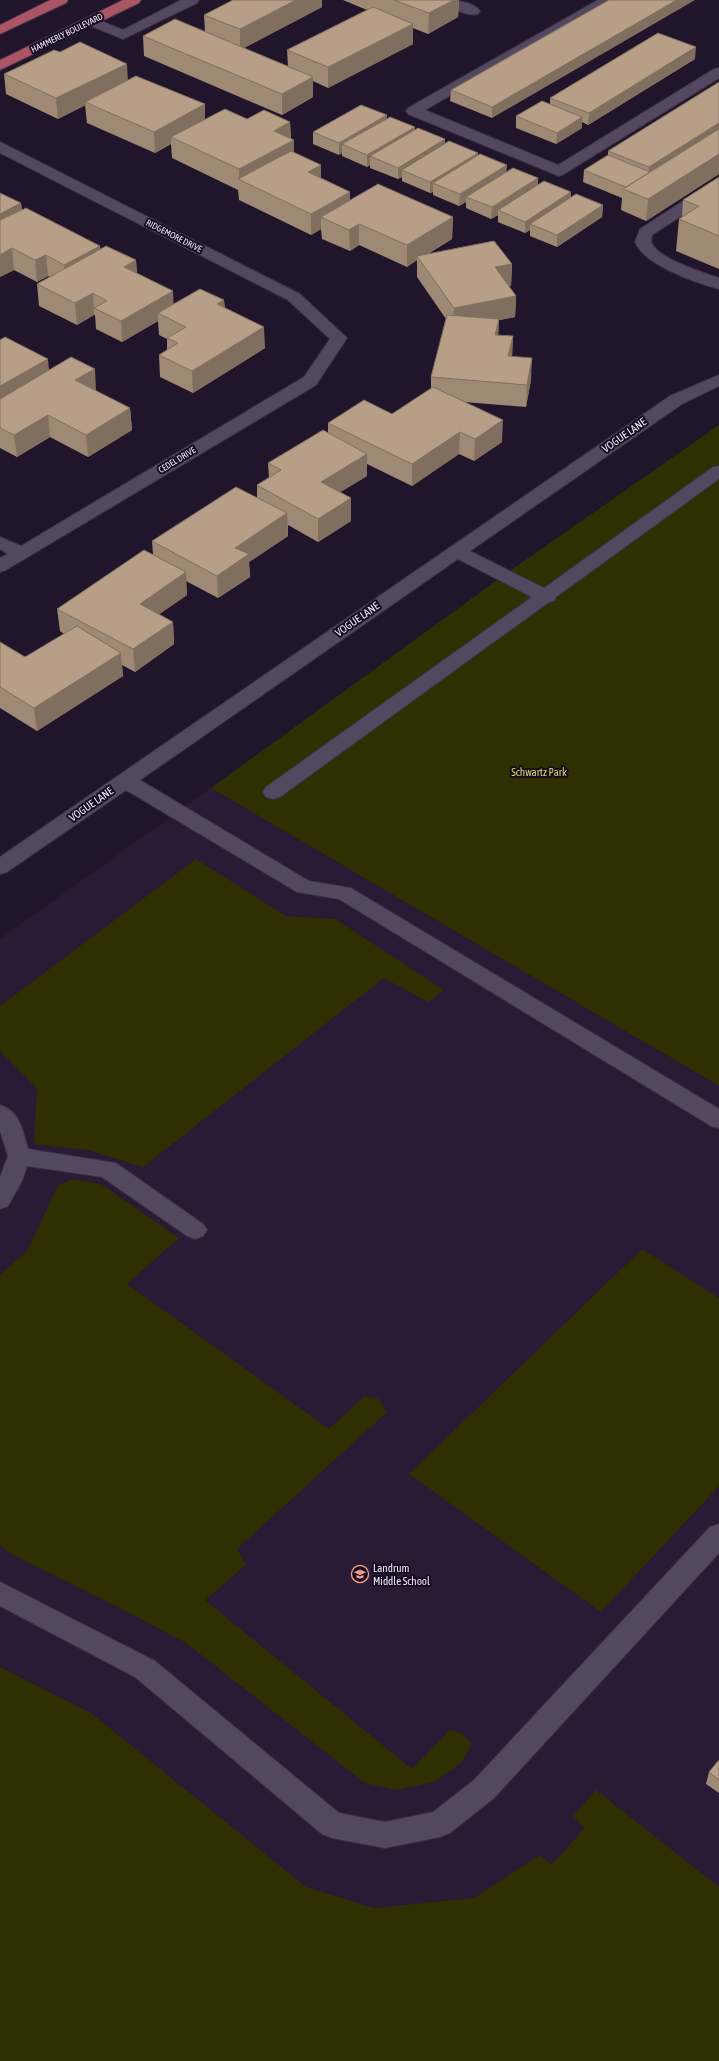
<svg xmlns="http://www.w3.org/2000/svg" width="719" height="2061" viewBox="0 0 719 2061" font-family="'Asap Condensed',sans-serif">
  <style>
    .built { fill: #291a36 }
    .green { fill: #2f2f01 }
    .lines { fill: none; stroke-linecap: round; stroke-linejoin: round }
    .minor-casing { stroke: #393041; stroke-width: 2 }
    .major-casing { stroke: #393041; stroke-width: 2 }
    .minor { fill: #544760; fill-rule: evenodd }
    .major { fill: #aa5466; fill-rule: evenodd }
    .wall { fill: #9d8974 }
    .shaded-wall { fill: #806f5e }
    .building { fill: #b79f87; stroke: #806f5e }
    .labels { text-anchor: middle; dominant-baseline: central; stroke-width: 4; stroke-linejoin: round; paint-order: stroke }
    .far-street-label { font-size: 9px; fill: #f0e8f8; stroke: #180c21 }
    .street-label { font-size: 11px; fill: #f0e8f8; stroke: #180c21 }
    .park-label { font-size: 11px; fill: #d6d96b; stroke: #180c21 }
    .poi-label { font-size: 11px; fill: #f0e8f8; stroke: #180c21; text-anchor: start }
  </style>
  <rect width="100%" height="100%" fill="#21152b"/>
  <path class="built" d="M211 788 719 1086V2061H0V939Z"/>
  <path class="green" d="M719 425V1086L211 788 504 575Z
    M196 859 286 916 335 919 444 990 428 1002 384 978 143 1167 87 1150 34 1144 37 1088 0 1051V1006Z
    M73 1179 101 1184 179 1238 127 1284 329 1429 365 1396 379 1399 387 1412 237 1549 246 1565 205 1600 412 1769 450 1730 463 1734 472 1745 460 1764 434 1782 396 1790 365 1783 186 1643 118 1607 13 1555 0 1545V1275L27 1251 58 1185Z
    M642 1249 719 1298V1486L601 1612 409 1474Z
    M0 1667 91 1713 306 1887 374 1908 474 1898 540 1855 552 1865 584 1828 573 1816 596 1790 719 1887V2061H0Z"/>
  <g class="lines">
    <g class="minor-casing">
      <path id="minor" d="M181 0H199L197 3 123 39 86 24 84 21 86 18 91 17 123 30Z
        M439 0C451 0 472 0 480 11L478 14C466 17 452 7 441 3Z
        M598 0H615L613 3 425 110 558 165 714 69 719 68V78L564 174 559 176 408 114 406 111 408 108Z
        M0 142 300 294 347 338 316 385 6 570 0 572V558L8 554 0 549V537L21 546 304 377 330 339 288 300 0 153Z
        M719 179V191L652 235 651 242C658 259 702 272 719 278V289C696 283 644 265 635 242L640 229 714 181Z
        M719 375V386L682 404 470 551 544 588 713 467 719 466V479L556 597 554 601 549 602 280 797 273 799 266 797 263 792 266 787 532 597 458 559 140 780 309 881 351 888 719 1109V1128L711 1126 339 899 297 892 126 790 7 872 0 874V857L670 396Z
        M0 1105C20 1111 23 1131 28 1149L116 1163 203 1224 207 1230 203 1236 195 1239 187 1236 102 1177 27 1166 22 1181 8 1206 0 1209V1177L8 1156 0 1131Z
        M719 1524V1553L494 1798 450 1833 440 1837 385 1848 332 1838 322 1834 135 1677 0 1606V1582L155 1661 339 1813 385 1822 433 1812 474 1780 710 1527Z"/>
    </g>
    <g class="major-casing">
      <path id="major" d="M50 0H68L66 3 0 34V25Z
        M123 0H141L139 3 0 70V60Z"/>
    </g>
    <use href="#minor" class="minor"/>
    <use href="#major" class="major"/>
  </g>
  <path class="wall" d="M233 0H322V7L244 48 288 66 287 50 367 10 343 0H459L458 17 428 34 413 28V44L328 88 313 81V97L282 115 144 56 143 36 205 32 204 15Z
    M609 0 492 118 450 101 451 90Z
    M60 52 128 80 205 119H247L290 122 291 138 294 153 321 165V178L350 192V201L453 217 452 239 428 254 512 264 511 286H509L516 296 515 317 499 320 498 335 513 336 512 356 531 380 526 407 464 402 502 442 474 461 459 454 412 486 367 464V476L340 492 351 498V521L318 542 288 525V536L249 562 250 577 218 598 186 581 187 595 159 614 173 622 174 644 135 672 122 665 123 676 37 731 0 708V642L25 657 64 634 60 631 57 609 153 555 152 541 257 498V485L269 478 268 463 328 433V423L392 414 431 389V377L446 319 417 277V260L407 267 359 245 350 251 322 239 321 229 311 235 239 200 238 190 172 158 171 144 155 153 87 123 85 105 58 119 6 94 4 74Z
    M695 59 588 125 582 122V128L556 144 516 128V116L550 104V98Z
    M387 119 415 130 445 139V144L477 156 506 172 538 178V185L571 198 603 205 602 217 557 247 530 236V230L525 233 498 222V215L491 219 466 208V202L459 206 433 195V192L430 193 402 181V177L398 179 370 168V165L367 167 342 156V153L339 155 313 144V132Z
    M608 151 719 174 646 221 621 210 622 198 583 182 584 170 608 155Z
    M719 177V269L676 251 679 219 682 217 683 200Z
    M21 203 22 210 100 249 136 260 137 273 173 291V304L224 300 225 308 265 348 193 393 160 377 159 355 167 350V339L159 335 158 321 122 342 96 329 95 315H94L77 325 39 306 37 284 50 277 48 276 37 282 14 270 0 277Z
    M0 340 49 370 96 391 130 408 132 430 88 457 50 437 17 457 0 448Z
    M719 1760V1793L706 1784 709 1772Z"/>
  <path class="shaded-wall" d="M296 0H322V7L240 50V29Z
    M454 0H459L458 17 428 34 429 13Z
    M677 0H695L492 118V107Z
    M413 24V44L328 88V67Z
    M696 47 695 59 588 125 589 113Z
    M127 64 128 84 85 102 86 105 58 119 56 98Z
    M313 77V97L282 115V94Z
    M205 104V125L171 137V144L155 153 154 132Z
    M387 115 386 127 342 144V153L339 155V143Z
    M582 117V128L556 144 557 133Z
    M290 122 291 141 294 140V161L239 179V169L274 131Z
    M719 123V134L648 176 649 167Z
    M415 127V139L370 156V165L367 167V155Z
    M445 139V151L402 170V177L398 179V168Z
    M478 153 477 165 433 183V192L430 193V182Z
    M719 154V174L646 221 648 199Z
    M321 165V186L308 172Z
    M507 165 506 177 466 197V202L459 206 460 194Z
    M538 178 537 190 498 210V215L491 219 492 207Z
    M350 192V213L321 217V229L311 235V214Z
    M571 192V204L530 224V230L525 233V222Z
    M21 203 23 224 0 237V214Z
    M603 205 602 217 557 247V235Z
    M453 217 452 239 419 259 417 256V260L407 267V245Z
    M359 224V245L350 251 349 230Z
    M100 246 102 267 66 286 64 265Z
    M12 248 14 270 0 277V255Z
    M46 255 48 276 37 282 35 260Z
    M136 260 137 282 124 267Z
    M512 264 511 286 494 289 495 267Z
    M173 291 174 312 158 313V321L122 342 121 321Z
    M93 293 94 315 77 325 75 303Z
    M516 296 515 317 499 320 498 341 495 335 453 329 454 308Z
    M224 300 225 322 217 304Z
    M264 327 265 348 193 393 192 371Z
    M513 336 512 358 508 356Z
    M532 358 531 380 526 407 527 385Z
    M48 359 50 381 0 410V386Z
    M95 369 96 391 75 380Z
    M130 408 132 430 88 457 86 435Z
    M48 415 50 437 17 457 14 435Z
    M503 420 502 442 474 461 475 439Z
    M460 432 459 454 412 486V464Z
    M367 454V476L321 504V482Z
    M351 498V521L318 542V519Z
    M287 513 288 536 249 562 250 577 218 598 217 576 235 548Z
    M186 572 187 595 141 627 140 604Z
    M173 622 174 644 135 672 133 649Z
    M121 653 123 676 37 731 34 708Z"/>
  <path class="building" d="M233 0H296L240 29 204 15Z
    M394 0H454L429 13Z
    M609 0H677L492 107 451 90Z
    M373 7 413 24 328 67 287 50Z
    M175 19 313 77 282 94 143 36Z
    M658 33 696 47 589 113 550 98Z
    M80 42 127 64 56 98 4 74 54 50 60 52Z
    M136 76 205 104 154 132 85 102Z
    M719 82V123L649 167 608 151Z
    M542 101 582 117 557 133 516 116Z
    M361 105 387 115 339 143 313 132Z
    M225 109 247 119 264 110 290 122 274 131 294 140 239 169 171 137Z
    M390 117 415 127 367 155 342 144Z
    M418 128 445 139 398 168 370 156Z
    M719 129V154L648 199 623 189Z
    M449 141 478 153 430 182 402 170Z
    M291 151 321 165 308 172 350 192 311 214 238 179Z
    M480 154 507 165 460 194 433 183Z
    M608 155 650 172 626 187 584 170Z
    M513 168 538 178 492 207 466 197Z
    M719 177V236L679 219 699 206 683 200Z
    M544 181 571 192 525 222 498 210Z
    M378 184 453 217 407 245 359 224 349 230 321 217Z
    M0 193 21 203 0 214Z
    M576 194 603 205 557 235 530 224Z
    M26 208 100 246 64 265 46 255 35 260 12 248 0 255V220Z
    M494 241 512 264 495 267 516 296 454 308 417 256Z
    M106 246 136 260 124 267 173 291 121 321 94 308 107 301 93 293 75 303 37 284Z
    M200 289 224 300 217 304 264 327 192 371 159 355 178 343 167 338 186 327 158 313Z
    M447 315 499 319 495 335 513 336 508 356 532 358 527 385 431 377Z
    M5 337 48 359 0 386V340Z
    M71 357 95 369 75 380 130 408 86 435 48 415 14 435 0 428V399Z
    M433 387 503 420 475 439 460 432 412 464 328 423 364 400 392 414Z
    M323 430 367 454 321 482 351 498 318 519 257 485 281 470 268 463Z
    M236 487 287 513 235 548 249 554 217 576 152 541Z
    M144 550 186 572 140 604 173 622 133 649 57 609Z
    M77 626 121 653 34 708 0 687V642L25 657Z
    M719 1760V1780L709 1772Z"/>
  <defs>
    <g id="school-ring" transform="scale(0.9)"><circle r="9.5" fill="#180c21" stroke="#f49e89" stroke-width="1.5"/><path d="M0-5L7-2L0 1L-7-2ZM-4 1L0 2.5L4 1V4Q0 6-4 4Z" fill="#f49e89"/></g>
  </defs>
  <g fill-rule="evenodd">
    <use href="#school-ring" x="360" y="1574"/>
  </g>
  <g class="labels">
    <g class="far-street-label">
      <text transform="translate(67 33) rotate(-26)">HAMMERLY BOULEVARD</text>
      <text transform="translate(174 236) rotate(27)">RIDGEMORE DRIVE</text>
      <text transform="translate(177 460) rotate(-31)">CEDEL DRIVE</text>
    </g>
    <g class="street-label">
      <text transform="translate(624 435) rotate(-35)">VOGUE LANE</text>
      <text transform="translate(357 619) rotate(-35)">VOGUE LANE</text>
      <text transform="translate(91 804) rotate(-35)">VOGUE LANE</text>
    </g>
    <g class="park-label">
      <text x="539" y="772">Schwartz Park</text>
    </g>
    <g class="poi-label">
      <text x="373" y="1568">Landrum<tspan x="373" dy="13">Middle School</tspan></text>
    </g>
  </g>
</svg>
